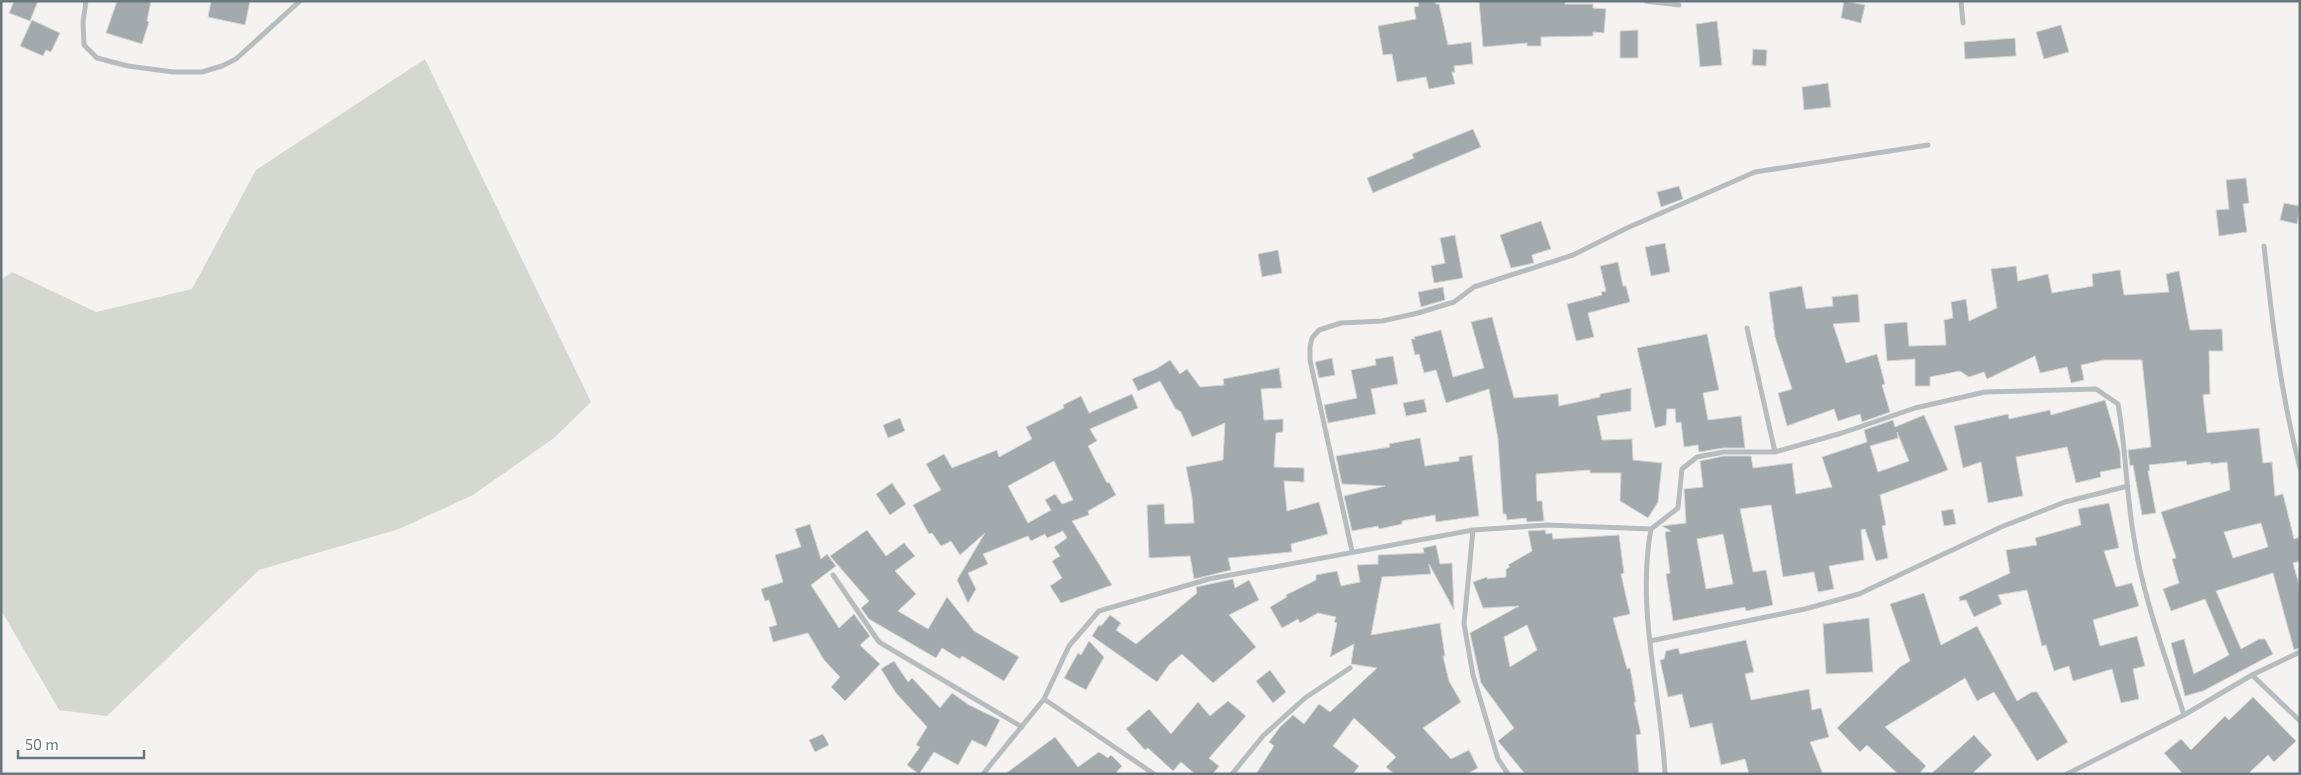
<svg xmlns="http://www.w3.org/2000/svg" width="2301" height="775" viewBox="0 0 2301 775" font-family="'Exo 2',sans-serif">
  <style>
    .green { fill: #d5d8d1 }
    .building { fill: #a2aaad; stroke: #d5d5d4; fill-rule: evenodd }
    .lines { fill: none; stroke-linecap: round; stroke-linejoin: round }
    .street { stroke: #b7bdbf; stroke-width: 5 }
  </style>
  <rect width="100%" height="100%" fill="#f4f3f1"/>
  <path class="green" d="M425 59 591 402 554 438 473 495 399 529 259 570 107 716 59 710 1 610V280L12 272 96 312 192 289 256 170Z"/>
  <path class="building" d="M14 1H38L30 21 9 13Z
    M117 1H151L147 21 149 22 142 44 106 33Z
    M211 1H250L245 25 208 17Z
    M1418 1H1435L1436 4H1439L1448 45 1471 42 1473 64 1454 66 1455 72H1452L1455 84 1429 89 1426 77 1397 82 1392 54 1383 55 1378 26 1416 19 1414 7 1419 6Z
    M1479 1H1565V4H1593V8L1606 9 1604 33 1593 32V36L1541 37V46H1527V43L1483 47Z
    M1844 1 1865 5 1861 23 1841 18Z
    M32 20 60 33 51 52 46 50 43 56 20 46Z
    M1717 21 1722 65 1700 67 1696 24Z
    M2061 25 2069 52 2044 59 2036 32Z
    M1638 30V58H1620V31Z
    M2015 38 2016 56 1965 59 1964 42Z
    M1753 49 1767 50 1766 66 1752 65Z
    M1828 83 1831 107 1804 110 1802 87Z
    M1473 129 1481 147 1373 193 1367 178 1414 158 1412 154Z
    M2246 178 2249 203 2243 204 2247 232 2219 236 2216 210 2229 209 2226 180Z
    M1679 186 1683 199 1661 207 1657 192Z
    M2284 203 2300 206 2297 224 2280 220Z
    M1541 221 1551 249 1532 255 1534 263 1511 268 1500 235Z
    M1455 235 1463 278 1434 283 1431 266 1445 263 1440 238Z
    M1665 243 1670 272 1651 276 1645 247Z
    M1278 250 1282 273 1262 277 1258 254Z
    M1618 262 1623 286H1626L1630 302 1588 313 1594 337 1576 341 1567 304 1602 295 1601 292 1606 291 1600 266Z
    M2016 266 2018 281 2048 274 2052 293 2093 286 2092 274 2120 270 2124 295 2169 292 2166 274 2179 271 2190 330 2222 329 2223 351H2209L2210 394 2203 395 2207 433 2259 428 2263 463 2272 462 2275 496 2283 494 2294 539 2300 537V561L2293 563 2300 588V648L2294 650 2273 573 2216 591 2241 649 2259 639H2265L2273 654 2203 691 2185 696 2171 643 2184 639 2194 674 2229 655 2205 599 2171 611 2163 589 2179 583 2172 559 2176 558 2161 512 2230 490 2227 462 2211 464 2210 462 2187 465 2186 461 2149 465 2150 471H2148L2156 513 2142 515 2133 465 2130 466 2128 450 2151 447 2142 360H2104L2081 365 2084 380 2071 383 2067 367 2040 373 2035 356 1987 379 1984 372 1969 377 1960 371 1930 377V386H1915V359L1887 361 1884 324 1907 322 1909 346 1946 345 1944 320 1953 318 1951 302 1966 299 1969 321 1997 308 1991 269ZM2261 523 2268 547 2233 558 2224 532Z
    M1802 286 1806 309 1833 306 1832 297 1858 294 1860 322 1833 324 1846 363 1877 354 1885 384 1882 385 1890 412 1862 422 1860 414 1838 421 1834 409 1787 426 1778 393 1792 389 1775 337 1769 292Z
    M1443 287 1445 300 1421 307 1418 292Z
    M1492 317 1514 398 1558 394 1559 406 1600 397V394L1631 388V411L1597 416 1602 440 1632 439 1633 460 1662 463 1658 502 1648 518 1620 501 1621 473H1590V470L1536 474 1537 501H1542L1544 521 1527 522 1526 518 1507 520 1506 514H1503L1498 439 1489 389 1446 403 1436 370 1424 373 1419 354 1415 355 1411 339H1415L1414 337 1441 330 1453 377 1484 368 1471 322Z
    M1707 334 1719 390 1703 393 1708 420 1741 416 1745 448H1723L1699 452 1698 445 1684 447 1681 422 1676 423 1675 409H1667L1666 425 1655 428 1637 348Z
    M1393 356 1398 384 1371 389 1376 414 1328 423 1324 405 1357 398 1351 370 1376 365 1375 359Z
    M1332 358 1335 375 1319 378 1315 362Z
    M1170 360 1180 374 1187 369 1200 387 1224 385 1223 379 1279 368 1282 388 1261 389 1264 420 1283 419V432L1276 433 1274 467 1304 468V482L1284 481 1287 511 1319 502 1328 534 1291 544 1292 552 1228 558 1231 570 1194 579 1190 556 1149 558 1147 505 1164 504 1165 524 1194 523 1192 497 1186 467 1223 460 1225 423 1192 437 1181 412 1175 408 1160 381 1138 391 1132 379 1156 369Z
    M1132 394 1138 408 1090 429 1097 441 1088 446 1107 483 1109 482 1116 495 1088 511 1089 515 1072 521 1112 585 1061 603 1050 586 1062 578 1052 561 1060 556 1054 547 1067 538 1063 531 1047 538 1045 534 1031 541 1028 536 983 554 988 564 968 573 976 589 968 603 957 580 985 533 960 555 951 541 941 546 932 533 929 534 913 505 941 490 926 464 944 454 952 468 997 450 999 457 1032 439 1026 427 1064 408 1063 405 1081 396 1089 413ZM1054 461 1073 500 1062 504 1055 494 1045 500 1051 510 1028 523 1008 486Z
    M1424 399 1427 412 1406 416 1403 403Z
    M2105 400 2120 451 2121 468 2100 472 2101 477 2076 483 2067 447 2016 457 2023 496 1988 503 1981 462 1963 468 1954 426 2008 414 2009 419 2050 410 2051 415Z
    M1924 415 1948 470 1880 495 1886 525 1882 526 1888 558 1876 561 1865 529 1861 530 1864 560 1829 566 1834 589 1818 592 1814 572 1783 577 1771 505 1740 509 1753 572 1766 570 1773 605 1746 611 1745 607 1673 621 1666 574 1670 573 1665 532 1671 531 1662 526 1686 523 1684 489 1703 487 1700 461 1724 456H1751L1753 468 1792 463 1796 494 1832 487 1822 457 1867 442 1864 430 1893 420 1895 427ZM1897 432 1909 461 1878 472 1870 446 1898 438ZM1723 534 1733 584 1706 589 1697 539Z
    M900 418 905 431 888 438 883 425Z
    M1420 438 1425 466 1459 461V457L1472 455 1479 516 1436 522 1435 515 1402 521V524L1379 529 1378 526 1352 531 1344 496 1385 486 1342 484 1336 456 1390 447 1389 444Z
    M892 483 906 504 890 515 876 494Z
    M2109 503 2119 548 2104 551 2116 587 2132 583 2139 606 2093 620 2100 646 2137 636 2145 666 2133 669 2139 699 2121 703 2112 669 2073 681 2069 666 2054 671 2046 645 2042 646 2027 590 1998 595 2002 604 1974 617 1966 600 1960 601 1959 597 2010 573 2006 550 2037 545 2035 538 2081 525 2078 509Z
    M1953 509 1956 524 1944 526 1941 511Z
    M810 524 821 559 827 554 836 566 811 585 839 628 854 614 870 636 860 645 880 664 845 701 831 687 840 677 824 660 808 633 773 642 769 627 777 625 769 600 765 601 761 589 783 582 775 555 801 547 795 529Z
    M867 530 886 556 904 543 915 556 895 571 916 594 898 611 928 629 947 597 974 631 1019 657 1004 681 962 656 960 659 942 648 936 658 869 619 861 608 869 601 830 556Z
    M1545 530 1546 534 1552 533 1553 539 1619 535 1624 573 1621 574 1630 614 1613 618 1627 669 1630 668 1636 702H1634L1641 734 1636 735 1639 774H1525L1498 741 1514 728 1481 683 1470 633 1519 606 1483 608 1473 582 1487 577V579L1506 577V569L1510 567 1508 565 1532 551 1528 531ZM1527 625 1537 650 1510 667 1504 637Z
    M1436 545 1440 564 1452 563 1454 610 1429 564 1431 574 1382 577 1371 635 1440 623 1445 656H1443L1449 681 1461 702 1423 728 1451 759 1469 750 1478 768 1467 774H1394L1386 767 1396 757 1354 718 1333 746 1359 766 1353 774H1256L1274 746 1269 742 1280 727 1293 715 1304 724 1319 704 1330 712 1377 668 1351 664 1354 644 1330 657 1337 623 1334 622 1336 617 1318 613 1300 623 1298 619 1282 628 1270 607 1287 597 1286 595 1316 580V575L1337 571 1341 586 1360 582 1357 565 1378 564V555L1424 553 1423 548Z
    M1233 579 1235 588 1249 580 1259 600 1229 615 1256 647 1213 683 1182 654 1169 665 1157 682 1092 636 1099 625 1101 626 1110 615 1121 623 1116 630 1136 644 1197 593 1196 587Z
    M1924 593 1941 645 1977 626 2017 701 2032 692H2037L2068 742 2037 761 1994 692 1977 701 1965 678 1885 727 1926 766 1919 774H1898L1867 745 1860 752 1837 728 1900 667 1910 661 1890 604Z
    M1869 618 1873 672 1826 674 1823 624Z
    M1746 640 1754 672 1745 674 1751 700 1809 689 1812 710 1821 708 1829 737 1810 742 1823 774H1749L1745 759 1721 765 1712 723 1690 728 1682 694 1668 697 1660 660 1664 659 1666 651 1678 648 1680 654Z
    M1089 641 1104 657 1086 690 1064 678 1078 653 1081 655Z
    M894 661 908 682 912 678 940 708 952 693 969 705 1000 720 986 747 972 740 958 765 934 752 919 774 907 765 920 747 916 745 927 727 896 693 881 669Z
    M1270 670 1286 692 1273 703 1256 681Z
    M2253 697 2296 741 2274 762 2268 755 2248 774H2183L2164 753 2181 739 2191 750 2225 716 2229 720Z
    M1228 701 1246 716 1209 758 1219 766 1213 774H1195L1181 762 1173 771 1148 748 1145 750 1126 729 1149 709 1171 734 1198 702 1210 716Z
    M823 734 829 745 815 752 809 740Z
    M1974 735 1992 755 1972 774H1931Z
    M1055 737 1078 767 1099 752 1108 758 1111 755 1122 766 1115 774H1005Z"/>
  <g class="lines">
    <path class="street" d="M86 1 83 22 84 45 97 58 128 66 173 72H202L222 66 236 59 300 1
      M1646 1 1679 5
      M1961 1 1963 23
      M2264 246C2272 321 2281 395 2300 468
      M1747 328 1775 452
      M1651 529C1636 611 1661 692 1665 774
      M1473 530 1464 624 1473 675 1498 759 1508 774
      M1352 551 1310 360V347L1312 338 1319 330 1341 323 1382 321 1418 313 1454 302 1474 287 1573 255 1627 228 1755 172 1928 145
      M833 575 879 642 1022 727
      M1650 641 1805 609 1859 594 2001 527 2065 502 2128 486
      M2252 675 2300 721
      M1044 699 1154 774
      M983 774 1044 699 1069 646 1099 611 1209 579 1473 530 1547 525 1651 529 1678 508 1682 469 1697 457 1724 452H1775L1842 433 1915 408 1985 392 2096 389 2118 404C2126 449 2126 493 2134 538 2143 598 2166 657 2184 715
      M1232 774 1263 736 1305 698 1350 668
      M2067 774 2184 715 2252 675 2300 652"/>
  </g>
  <rect width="2301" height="775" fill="none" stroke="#67787e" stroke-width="5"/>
  <path d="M18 750v8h126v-8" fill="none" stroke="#67787e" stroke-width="2.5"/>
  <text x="25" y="750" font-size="15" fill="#67787e" stroke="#ffffff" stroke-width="4" paint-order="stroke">50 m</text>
</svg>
